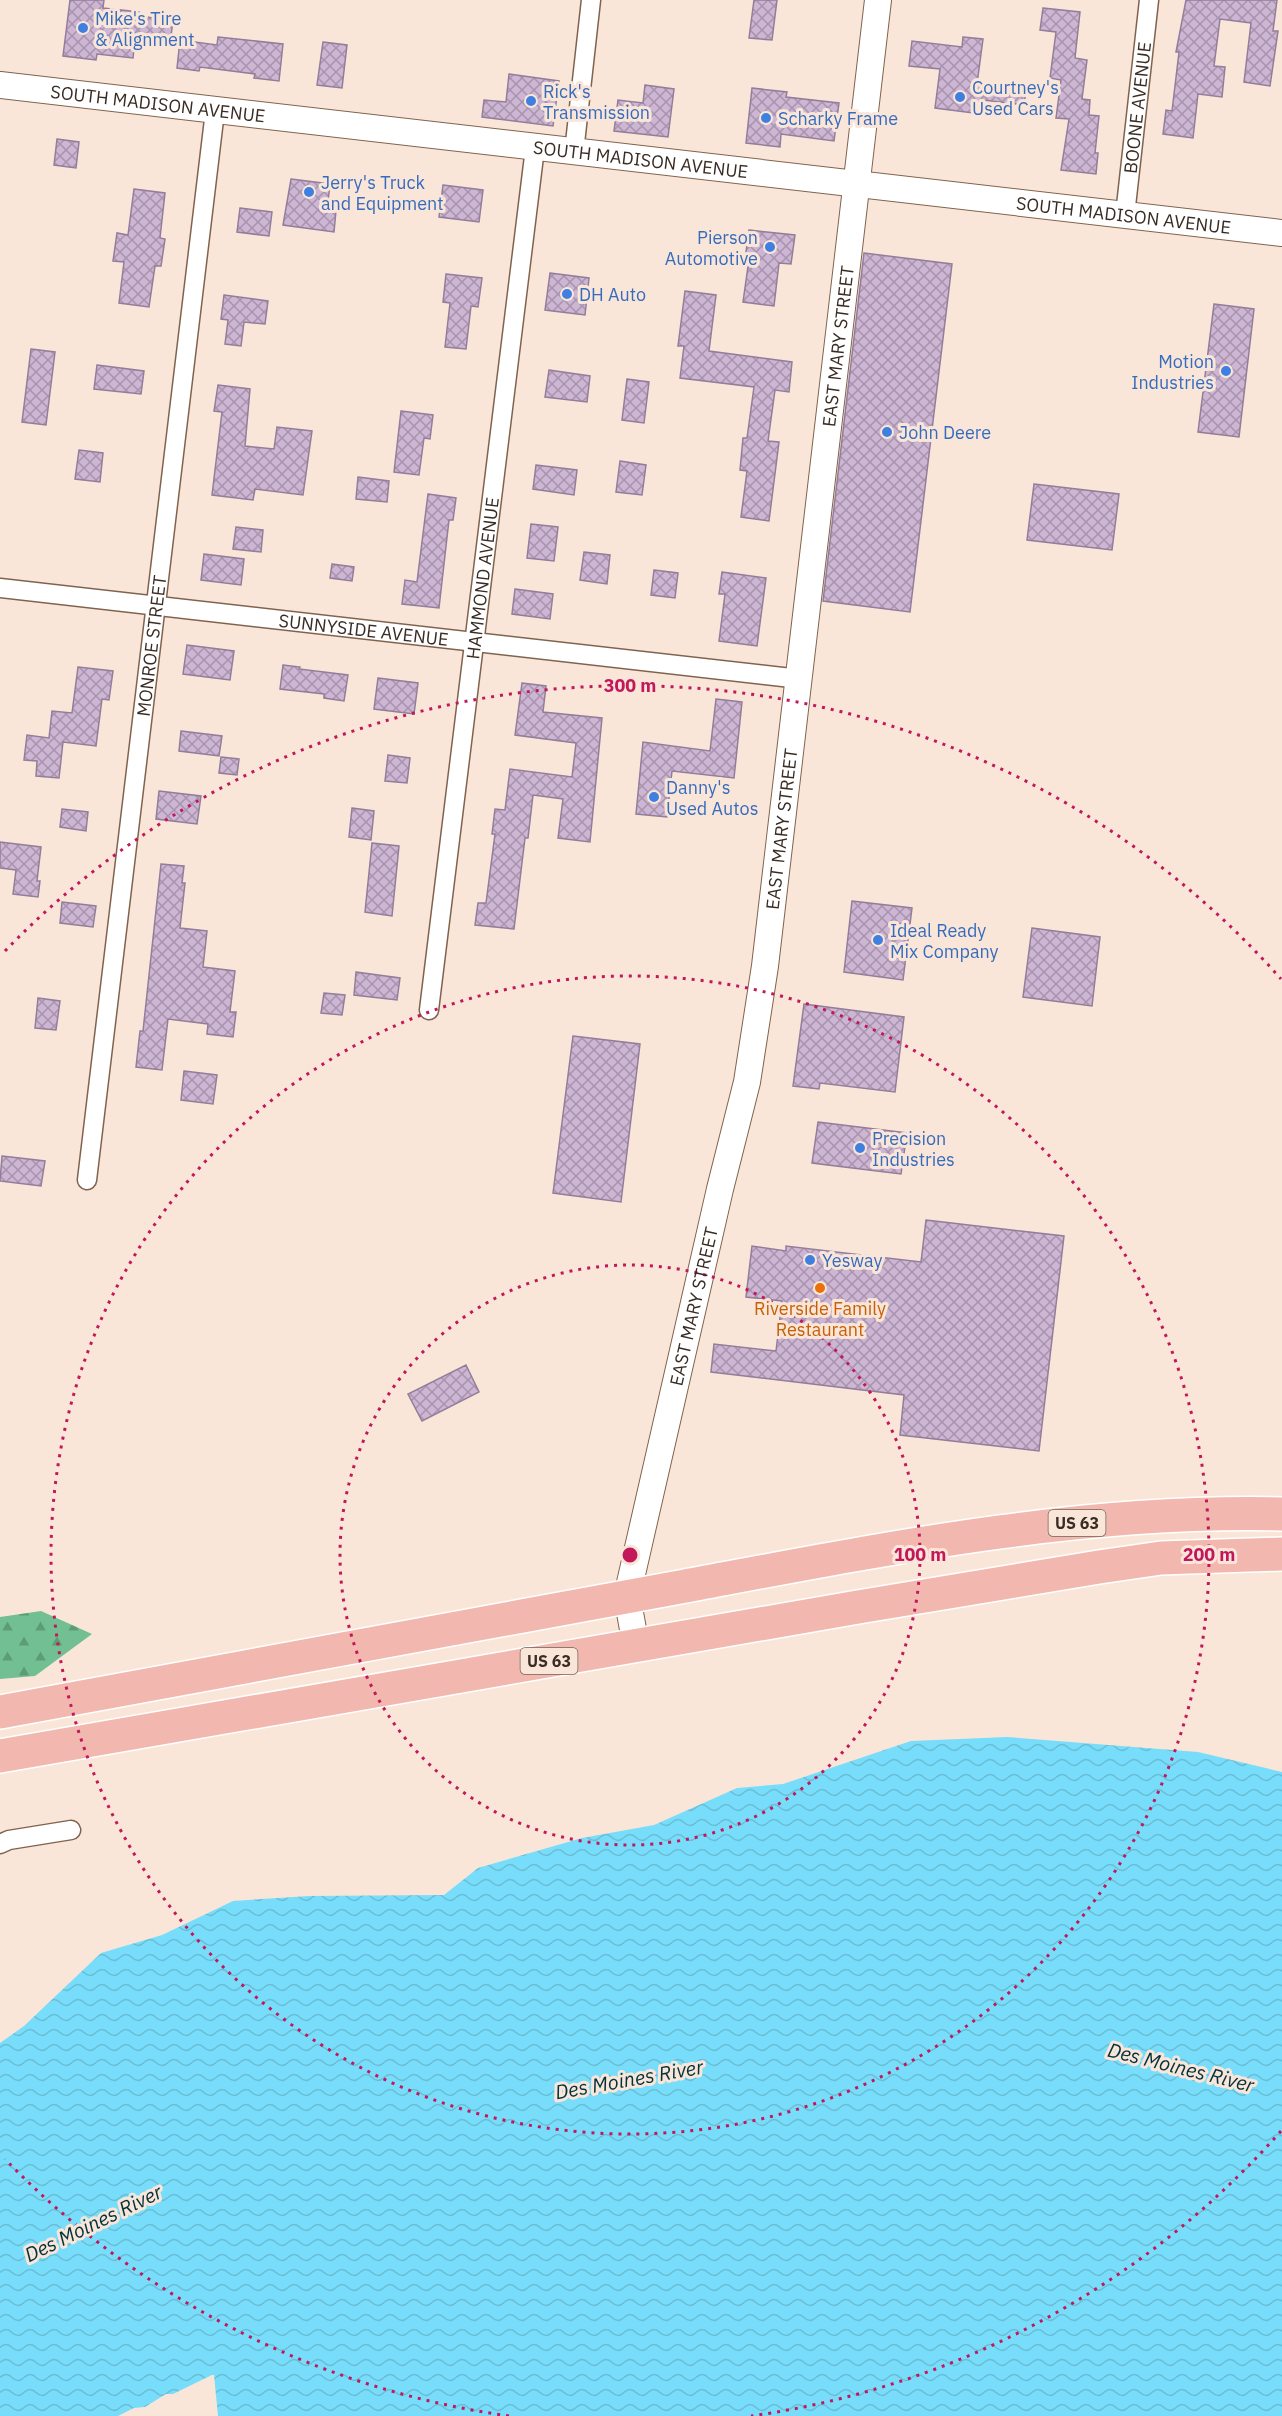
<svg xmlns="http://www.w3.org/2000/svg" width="1282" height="2416" viewBox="0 0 1282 2416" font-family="'IBM Plex Sans',sans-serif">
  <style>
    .forest { fill: url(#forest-firs) }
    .water { fill: url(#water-waves) }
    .building { fill: url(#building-cross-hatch); stroke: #937d9a; stroke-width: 1.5 }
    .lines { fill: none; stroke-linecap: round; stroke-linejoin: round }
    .street-casing { stroke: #80634e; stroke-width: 21 }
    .secondary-casing { stroke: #80634e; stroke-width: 28 }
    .highway-casing { stroke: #fff; stroke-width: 36 }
    .street { stroke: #fff; stroke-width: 18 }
    .secondary { stroke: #fff; stroke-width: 26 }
    .highway { stroke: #f2b8af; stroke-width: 33 }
    .ring { fill: none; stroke: #c2185b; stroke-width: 3; stroke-dasharray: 3 6 }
    .shop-dot { fill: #3f7fe0; stroke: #fae6d8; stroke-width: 2 }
    .food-dot { fill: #e8710a; stroke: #fae6d8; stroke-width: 2 }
    .labels { text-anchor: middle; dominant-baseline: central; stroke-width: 6; stroke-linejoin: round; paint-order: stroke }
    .shield { fill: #fae6d8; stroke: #73645a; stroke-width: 1.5 }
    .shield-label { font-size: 16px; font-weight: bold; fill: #392c24 }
    .shop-label { font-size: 18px; fill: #366cbe; stroke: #fae6d8; text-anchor: start }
    .street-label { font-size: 18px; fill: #392c24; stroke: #fae6d8 }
    .food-label { font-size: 18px; fill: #c56008; stroke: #fae6d8 }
    .water-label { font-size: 20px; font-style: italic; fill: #00323e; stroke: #fae6d8 }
    .centre { fill: #c2185b; stroke: #fae6d8; stroke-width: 3 }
    .ring-label { font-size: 18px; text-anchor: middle; font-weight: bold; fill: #c2185b; stroke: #fae6d8; stroke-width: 6; stroke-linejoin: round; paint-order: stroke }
  </style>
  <defs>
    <pattern id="forest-firs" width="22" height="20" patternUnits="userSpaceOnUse" patternTransform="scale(1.5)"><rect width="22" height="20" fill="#71bf92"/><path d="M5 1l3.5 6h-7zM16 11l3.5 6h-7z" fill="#5e9b77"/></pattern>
    <pattern id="water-waves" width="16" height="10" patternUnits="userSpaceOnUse" patternTransform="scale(1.5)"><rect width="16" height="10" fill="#78ddfa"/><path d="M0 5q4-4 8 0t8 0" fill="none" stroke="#69bed6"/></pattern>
    <pattern id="building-cross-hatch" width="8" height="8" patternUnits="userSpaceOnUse" patternTransform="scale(1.5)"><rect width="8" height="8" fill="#cdb6d4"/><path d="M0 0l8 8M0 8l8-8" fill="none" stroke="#a794ac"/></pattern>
  </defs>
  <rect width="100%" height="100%" fill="#fae6d8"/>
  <path class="forest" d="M41 1611 92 1634 35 1676 0 1679V1617Z"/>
  <path class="water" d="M1007 1737 1198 1752 1282 1772V2416H218L214 2375H212L173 2394H166L145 2407 134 2408 118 2416H0V2043L24 2026 101 1953 162 1935 233 1901 309 1896 444 1895 478 1868 582 1838 654 1825 737 1788 783 1784 911 1741Z"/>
  <path class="building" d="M70 0H104L103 8 139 12 138 16 173 20 170 45 135 40 133 58 97 54 96 60 63 56Z
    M754 0H777L772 40 749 38Z
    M1186 0H1277L1273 31H1278L1270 86 1244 82 1251 23 1220 19 1214 66 1225 67 1222 97 1198 94 1193 138 1163 134 1166 110 1172 111 1179 52H1176Z
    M1043 8 1080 12 1075 58 1087 60 1082 99 1090 100 1089 115 1099 116 1095 153H1098L1096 174 1061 170 1069 119 1056 118 1061 80 1050 78 1056 32 1040 30Z
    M218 37 283 44 279 81 254 78 255 74 200 67 199 71 177 68 180 40 217 45Z
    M963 37 983 39 977 84 1026 90 1024 105 983 100 981 114 935 108 940 69 909 66 912 41 962 47Z
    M323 42 347 45 342 88 317 85Z
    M509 74 559 81 553 126 482 117 484 100 506 102Z
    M645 85 674 89 668 137 614 131 618 100 643 103Z
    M752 88 787 92 786 97 839 103 834 141 781 134 780 147 746 143Z
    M57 139 79 142 76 168 54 165Z
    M291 179 330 184 327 210 336 211 334 232 283 225Z
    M443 185 483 190 479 222 439 217Z
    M134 189 165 193 160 238 165 239 161 266H155L149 307 119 303 124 262 113 261 117 233 128 235Z
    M240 208 272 212 269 236 237 232Z
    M749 230 795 235 791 264 779 263 774 306 743 302 749 259H745Z
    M864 253 952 264 910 612 823 601Z
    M550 273 589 278 585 315 545 310Z
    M446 274 482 278 478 307 471 306 466 349 445 347 450 303 443 302Z
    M685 291 716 295 709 351 792 362 789 392 775 390 768 441 779 442 769 521 741 517 747 471 740 470 743 438H747L754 387 680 378 684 346H678Z
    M224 295 268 301 265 324 244 322 241 346 225 344 228 320 221 319Z
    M1214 304 1254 309 1239 437 1198 432Z
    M31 349 55 352 46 425 22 422Z
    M97 365 144 371 141 394 94 389Z
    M549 370 590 376 587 402 545 397Z
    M627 379 649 382 644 423 622 420Z
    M218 385 250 389 245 446 274 449 277 427 312 431 303 495 255 489 253 500 212 495 222 412 214 411Z
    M401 411 433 415 430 439 424 438 419 475 394 472Z
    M79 450 103 453 100 482 75 479Z
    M620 461 646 465 642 495 616 492Z
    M536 465 577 470 574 495 533 489Z
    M358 477 389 481 387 502 356 499Z
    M1034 484 1119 494 1112 550 1027 540Z
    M428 494 456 498 453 520H449L439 608 402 604 405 580 417 582Z
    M531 524 558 527 554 561 527 558Z
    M236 527 263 530 261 552 233 549Z
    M584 552 610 555 607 584 580 580Z
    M204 554 244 559 241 585 201 580Z
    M332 564 354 567 352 581 330 578Z
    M654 570 678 573 675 598 651 595Z
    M722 572 766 578 757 646 719 641 725 594H719Z
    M515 589 553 594 550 619 512 614Z
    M187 645 234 651 230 680 183 674Z
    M283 665 300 667 299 669 348 675 344 701 324 698V694L280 689Z
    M78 667 113 671 109 700 102 699 96 746 63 742 59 778 36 776 37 761 24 760 27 735 49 738 52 711 72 713Z
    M378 678 418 683 414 714 374 709Z
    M522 683 546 686 543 712 602 718 590 842 558 838 563 799 533 795 528 838H525L514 929 475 925 478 903H486L495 834H492L495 809 505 810 510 769 572 777 576 743 515 735Z
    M716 699 742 702 734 778 672 771 667 817 636 814 643 742 710 751Z
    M181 731 222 736 219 756 179 751Z
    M388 755 410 758 407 783 385 781Z
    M221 757 239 759 237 775 219 773Z
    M159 791 201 796 197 824 156 819Z
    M352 808 374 811 371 840 349 837Z
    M62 809 88 812 86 831 60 827Z
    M0 842 41 847 37 881H40L38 897 13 894 16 870 0 868Z
    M372 843 399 846 392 916 365 912Z
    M161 864 184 866 182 883H185L180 928 207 931 203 967 235 971 230 1012H236L233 1037 207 1034 208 1024 168 1019 162 1070 136 1067 140 1031H143Z
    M852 901 912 908 903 980 844 972Z
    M62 902 96 906 93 927 60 923Z
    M1032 928 1100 937 1092 1006 1023 997Z
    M356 972 400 978 397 1000 354 995Z
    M324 993 345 995 342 1015 321 1013Z
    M38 998 60 1001 56 1030 35 1028Z
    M804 1004 904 1017 895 1092 820 1083 819 1089 793 1086Z
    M573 1036 640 1044 621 1202 553 1193Z
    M184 1071 217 1075 213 1104 181 1100Z
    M818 1122 907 1133 901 1174 812 1163Z
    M2 1156 45 1161 41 1186 0 1181Z
    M926 1220 1064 1236 1039 1451 900 1435 904 1395 711 1372 714 1344 776 1351 782 1301 746 1297 752 1246 786 1251V1246L921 1262Z
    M466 1365 479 1392 422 1421 408 1394Z"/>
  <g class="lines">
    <g class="street-casing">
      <g id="street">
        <path d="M574 152 591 0"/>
        <path id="s1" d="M1125 215 1149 0"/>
        <path id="s2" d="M0 588 800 679"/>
        <path id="s3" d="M429 1010 535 148"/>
        <path id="s4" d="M87 1180 215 111"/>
        <path d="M0 1844 9 1840 71 1830"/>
      </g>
    </g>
    <g class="secondary-casing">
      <g id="secondary">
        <path id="s5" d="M0 85 1282 233"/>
        <path id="s6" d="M636 1646 627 1596 720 1189 747 1082 765 966 878 0"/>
      </g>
    </g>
    <g class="highway-casing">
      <path id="highway" d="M0 1712C227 1670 454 1628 680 1587 879 1550 1079 1509 1282 1514
        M0 1756 858 1607 1099 1567 1161 1558 1282 1554"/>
    </g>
    <use href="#street" class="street"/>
    <use href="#secondary" class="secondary"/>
    <use href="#highway" class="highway"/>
  </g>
  <g class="ring">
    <circle cx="630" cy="1555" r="290"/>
    <circle cx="630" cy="1555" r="579"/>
    <path d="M1281 2131A869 869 0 0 1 751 2416M509 2416A869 869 0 0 1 5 2159M5 951A869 869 0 0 1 1281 979"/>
  </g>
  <g class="shop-dot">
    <circle cx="83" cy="28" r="6"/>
    <circle cx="960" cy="97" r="6"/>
    <circle cx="531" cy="101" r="6"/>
    <circle cx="766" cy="118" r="6"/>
    <circle cx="309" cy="192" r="6"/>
    <circle cx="770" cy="247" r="6"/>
    <circle cx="567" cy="294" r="6"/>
    <circle cx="1226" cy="371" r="6"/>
    <circle cx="887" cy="432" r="6"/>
    <circle cx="654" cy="797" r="6"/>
    <circle cx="878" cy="940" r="6"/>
    <circle cx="860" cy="1148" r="6"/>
    <circle cx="810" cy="1260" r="6"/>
  </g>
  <circle class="food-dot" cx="820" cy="1288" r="6"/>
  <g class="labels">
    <g class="shield">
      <rect x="1048.5" y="1510" width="57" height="26" rx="4.5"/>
      <rect x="520.5" y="1648" width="57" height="26" rx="4.5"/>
    </g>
    <g class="shield-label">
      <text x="1077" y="1523">US 63</text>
      <text x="549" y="1661">US 63</text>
    </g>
    <g class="shop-label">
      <text x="95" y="18">Mike's Tire<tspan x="95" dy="21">&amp; Alignment</tspan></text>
      <text x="972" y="87">Courtney's<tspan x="972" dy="21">Used Cars</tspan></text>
      <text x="543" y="91">Rick's<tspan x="543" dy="21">Transmission</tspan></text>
      <text x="778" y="118">Scharky Frame</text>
      <text x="321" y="182">Jerry's Truck<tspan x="321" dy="21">and Equipment</tspan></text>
      <text x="758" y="237" text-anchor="end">Pierson<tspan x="758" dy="21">Automotive</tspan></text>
      <text x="579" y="294">DH Auto</text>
      <text x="1214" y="361" text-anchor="end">Motion<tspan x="1214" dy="21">Industries</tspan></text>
      <text x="899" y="432">John Deere</text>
      <text x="666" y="787">Danny's<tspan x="666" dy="21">Used Autos</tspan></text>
      <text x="890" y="930">Ideal Ready<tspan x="890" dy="21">Mix Company</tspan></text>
      <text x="872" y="1138">Precision<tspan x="872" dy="21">Industries</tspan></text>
      <text x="822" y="1260">Yesway</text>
    </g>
    <g class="street-label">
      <text stroke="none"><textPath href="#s5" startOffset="159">SOUTH MADISON AVENUE</textPath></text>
      <text stroke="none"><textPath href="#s1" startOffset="108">BOONE AVENUE</textPath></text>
      <text stroke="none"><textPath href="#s5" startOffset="645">SOUTH MADISON AVENUE</textPath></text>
      <text stroke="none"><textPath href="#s5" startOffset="1131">SOUTH MADISON AVENUE</textPath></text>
      <text stroke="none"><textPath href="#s6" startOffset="1320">EAST MARY STREET</textPath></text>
      <text stroke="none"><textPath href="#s3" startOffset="435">HAMMOND AVENUE</textPath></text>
      <text stroke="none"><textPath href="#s2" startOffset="366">SUNNYSIDE AVENUE</textPath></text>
      <text stroke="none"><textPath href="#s4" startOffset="538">MONROE STREET</textPath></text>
      <text stroke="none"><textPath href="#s6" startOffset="834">EAST MARY STREET</textPath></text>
      <text stroke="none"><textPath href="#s6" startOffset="348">EAST MARY STREET</textPath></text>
    </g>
    <g class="food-label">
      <text x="820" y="1308">Riverside Family<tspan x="820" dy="21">Restaurant</tspan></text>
    </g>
    <g class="water-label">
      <text transform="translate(1181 2067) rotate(14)">Des Moines River</text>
      <text transform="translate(629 2079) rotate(-10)">Des Moines River</text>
      <text transform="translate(93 2223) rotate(-26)">Des Moines River</text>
    </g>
  </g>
  <circle cx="630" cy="1555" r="9" class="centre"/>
  <g class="ring-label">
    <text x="630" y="692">300 m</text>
    <text x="920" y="1561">100 m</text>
    <text x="1209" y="1561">200 m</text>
  </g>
</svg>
